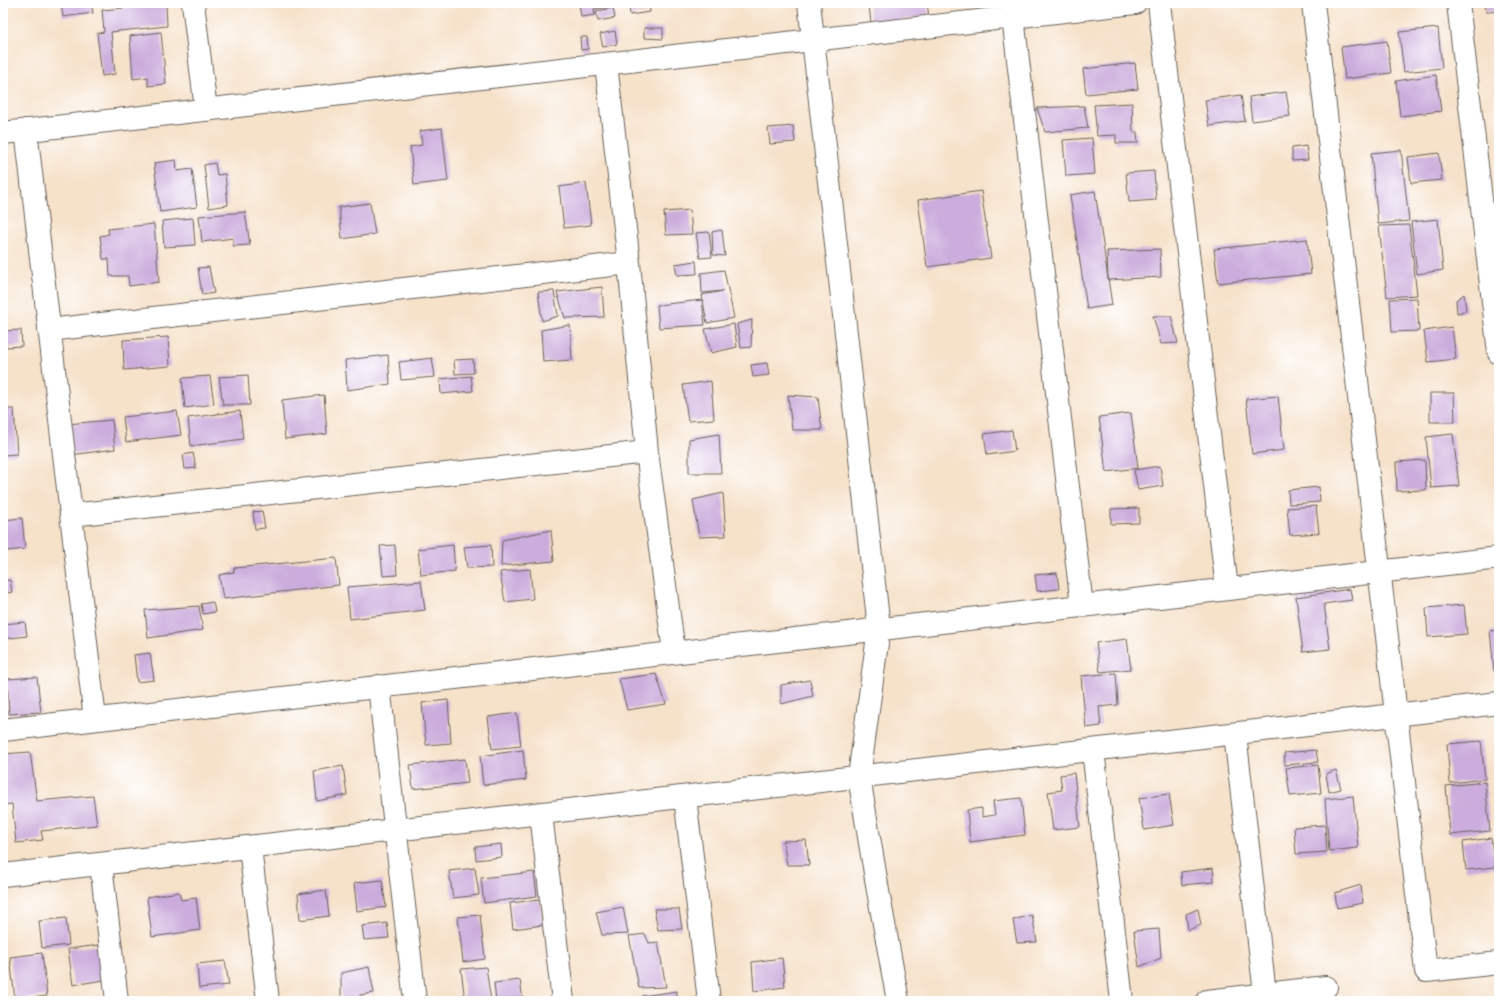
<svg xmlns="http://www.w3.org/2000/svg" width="1502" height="1004" viewBox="0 0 1502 1004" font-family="'Libre Caslon Text',serif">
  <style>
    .building { fill: #cbacdc }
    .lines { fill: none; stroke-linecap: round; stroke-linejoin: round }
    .minor-casing { stroke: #686159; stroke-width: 24 }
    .minor { stroke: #fff; stroke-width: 22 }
  </style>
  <rect width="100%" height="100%" fill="#fff"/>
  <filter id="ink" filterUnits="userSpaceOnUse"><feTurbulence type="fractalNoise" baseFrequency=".025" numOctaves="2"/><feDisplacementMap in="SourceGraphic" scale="8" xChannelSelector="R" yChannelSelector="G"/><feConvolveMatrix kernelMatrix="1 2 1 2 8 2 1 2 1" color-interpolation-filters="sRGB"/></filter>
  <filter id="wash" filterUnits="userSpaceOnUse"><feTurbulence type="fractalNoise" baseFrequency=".012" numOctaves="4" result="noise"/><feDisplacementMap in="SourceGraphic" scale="16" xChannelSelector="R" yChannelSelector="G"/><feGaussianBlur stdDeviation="0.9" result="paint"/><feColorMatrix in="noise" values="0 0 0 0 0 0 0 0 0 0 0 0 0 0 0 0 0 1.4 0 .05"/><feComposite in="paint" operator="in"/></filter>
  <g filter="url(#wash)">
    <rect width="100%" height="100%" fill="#f6e1c9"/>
    <g id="blocks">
      <path class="building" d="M61 3H91L93 13 63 17Z
        M579 3H649L650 12 630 15 629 5 594 9 595 15 581 17Z
        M889 3H927L929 17 871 23 869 6Z
        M1485 3H1499V11L1486 12Z
        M166 4 167 26 111 32 115 74 102 76 97 33 104 32 102 10Z
        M613 8 615 18 598 21 596 11Z
        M644 28H663V39L644 38Z
        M1438 28 1442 68 1404 72 1399 32Z
        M615 31 617 44 603 47 600 34Z
        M161 32 166 84 148 86V77L133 79 130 36Z
        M580 37H587L588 49 581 50Z
        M1387 41 1391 73 1345 79 1341 47Z
        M1135 63 1138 89 1086 94 1083 69Z
        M1436 75 1441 111 1400 116 1396 81Z
        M1286 92 1290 116 1252 121 1249 97Z
        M1241 95 1245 121 1209 126 1205 100Z
        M1132 103 1133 132H1137L1138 143H1116V135L1097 136 1094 105Z
        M1084 106 1088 128 1045 132 1037 108Z
        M793 126 795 142 770 144 768 128Z
        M442 128 448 181 414 185 410 147 422 145 420 131Z
        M1092 138 1095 174 1066 176 1063 140Z
        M1306 146 1308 160 1292 161V148Z
        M1401 150 1409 221 1378 224 1371 153Z
        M1439 153 1442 180 1411 183 1408 157Z
        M176 160 177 171 192 169 197 207 160 212 154 163Z
        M215 163 217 175 225 174 228 205 209 208 204 165Z
        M1154 171 1156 200 1129 202 1126 173Z
        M586 183 591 225 564 228 559 187Z
        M981 191 991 258 927 267 918 200Z
        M1095 191 1112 305 1087 309 1070 195Z
        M370 203 375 234 342 239 339 207Z
        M690 210 692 234 666 235 664 212Z
        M245 212 250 245 233 246V238L202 242 199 216Z
        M193 218 195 245 164 247 162 221Z
        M1438 219 1443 270 1417 274 1411 222Z
        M154 224 159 282 129 286 128 276H110L109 259H103L100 236 109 234 108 229Z
        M1409 225 1417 295 1387 297 1379 226Z
        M722 230 725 256 713 255 712 232Z
        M709 232 712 257 700 258 696 233Z
        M1307 239 1311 274 1218 283 1214 249Z
        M1160 249 1161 277 1108 280 1107 251Z
        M696 261 697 274 677 275 675 264Z
        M209 267 214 293 202 295 198 268Z
        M724 270 734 318 707 323 702 295 723 291 702 293 701 273Z
        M602 287 604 317 565 318 557 292Z
        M554 291 558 316 542 321 538 292Z
        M1464 294 1466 311 1457 313 1456 300Z
        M1417 298 1419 331 1392 332 1390 299Z
        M702 300 705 325 659 328 657 305Z
        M1153 316H1171L1178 343 1161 344Z
        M752 320 751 347 741 348 737 324Z
        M734 324 737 347 711 353 705 329Z
        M570 325 572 360 543 362 541 330Z
        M1452 327 1456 359 1428 362 1424 331Z
        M21 330 22 346 6 347V344H3V331Z
        M168 337 170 366 124 370 123 340Z
        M388 355 390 384 347 390 345 360Z
        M432 358 435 377 401 380 399 362Z
        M473 359 474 373 455 374 454 360Z
        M767 363 769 375 753 377 751 365Z
        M248 375 250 405H223L219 377Z
        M210 376 214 404 185 408 182 378Z
        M471 376 473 391 441 394 440 379Z
        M711 381 714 419 688 421 683 385Z
        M1430 393H1454L1455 422H1430Z
        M324 395 327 434 285 439 282 400Z
        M788 395 818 397 822 430H792Z
        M1278 396 1284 450 1252 454 1246 399Z
        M3 409H14L17 454 3 455Z
        M177 411 181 435 126 442 123 417Z
        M240 411 243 439 191 446 188 418Z
        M1131 413 1138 468 1106 472 1099 417Z
        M112 420 115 449 71 455 67 424Z
        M1012 430 1015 451 987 455 984 434Z
        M719 434 721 473H689V439Z
        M1453 434 1459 486 1431 488 1426 437Z
        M193 453 196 468 185 469 183 455Z
        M1425 460 1426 490 1397 491 1396 462Z
        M1160 466 1163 486 1138 490 1134 470Z
        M1319 487 1320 502 1289 504 1288 490Z
        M723 493 726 536 699 537 693 500Z
        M1316 506 1319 533 1290 535 1287 508Z
        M1139 508V523L1111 524V509Z
        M262 511 265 528 255 529 253 512Z
        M22 518 25 549 7 551 6 537H3V520Z
        M551 530 554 561 501 566 502 540Z
        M395 545 397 575 383 576 380 546Z
        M453 545 455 571 421 575 418 549Z
        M491 545 492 567 467 568 464 547Z
        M336 558 339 585 223 599 219 575 234 572V568Z
        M530 569 533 599 505 602 500 572Z
        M1057 573 1059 589 1037 591 1035 575Z
        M10 580 12 592 3 594V581Z
        M421 581 425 610 350 619 347 587Z
        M1350 589 1352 600 1324 604 1330 649 1303 652 1296 597Z
        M213 602 215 612 203 614 201 604Z
        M1464 605 1467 634 1428 637 1426 608Z
        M199 606 203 630 148 638 145 610Z
        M25 622 27 636 3 639V624Z
        M1499 630V670L1494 671 1490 631Z
        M1127 639 1131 669 1100 672 1096 643Z
        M150 653 154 680 137 682 134 655Z
        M1116 673 1118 705 1099 707 1101 726 1086 728 1081 676Z
        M656 674 666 704 627 710 619 679Z
        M37 677 41 712 9 714 7 679Z
        M810 680 813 696 781 704V685Z
        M448 700 451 743 426 745 422 703Z
        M517 713 521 746 492 749 488 717Z
        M1481 741 1485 779 1450 783 1447 744Z
        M523 750 526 780 483 785 480 756Z
        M1316 750 1318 762 1285 765 1284 753Z
        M30 752 37 801 93 796 97 825 41 831 43 840 16 843 12 804 3 805V754Z
        M465 759 468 783 413 789 410 765Z
        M1318 765 1321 793 1290 796 1286 768Z
        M343 766 347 795 317 801 314 771Z
        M1336 770 1341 789 1329 792 1326 774Z
        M1074 773 1080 827 1053 830 1048 792 1062 790 1060 775Z
        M1485 782 1490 831 1450 835 1446 786Z
        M1169 794 1174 825 1144 830 1139 798Z
        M1353 796 1358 848 1329 851 1325 799Z
        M1021 798 1025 835 970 842 967 810 982 808V817L995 815 993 801Z
        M1325 825 1327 852 1296 854 1294 827Z
        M1499 835V861L1498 862 1496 836Z
        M1491 838 1495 867 1466 870 1463 842Z
        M806 840 809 865H787L783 841Z
        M501 844 502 857 476 860 475 847Z
        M475 868 479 895 453 898 449 871Z
        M1213 868 1214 882 1182 885 1181 872Z
        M534 872 537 896 484 903 481 878Z
        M382 880 386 907 357 911 354 883Z
        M1361 885 1363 903 1337 908 1335 893Z
        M326 890 329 916 300 920 298 894Z
        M179 892 181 900 196 898 200 930 152 937 147 897Z
        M540 900 543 925 513 929 510 903Z
        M623 907 628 934 602 935 596 912Z
        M654 909H679L682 929 658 930Z
        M1198 909 1201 925 1188 930 1186 914Z
        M480 915 485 959 463 962 458 917Z
        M1032 915 1037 942 1017 943 1013 920Z
        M66 918 69 945 42 948 39 921Z
        M387 923 389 938 364 940 362 926Z
        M1159 929 1161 958 1139 967 1134 931Z
        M645 934 649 943 658 942 666 987 639 988 629 936Z
        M100 945 104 980 73 985 68 949Z
        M42 953 47 996 15 1000 10 957Z
        M782 958 785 987 754 991 752 962Z
        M225 961 229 985 199 988 197 964Z
        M369 967 374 993 360 995 361 1001H341V973Z
        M486 967 491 1001H465L461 969Z
        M520 980 523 1001H496L494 983Z
        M677 991V1001H642V996Z
        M808 999 809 1001H798V1000Z"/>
    </g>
  </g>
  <g filter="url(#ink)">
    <use href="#blocks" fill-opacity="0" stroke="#686159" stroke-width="1"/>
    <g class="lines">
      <g class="minor-casing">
        <path id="minor" d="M193 3 206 110
          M809 3 879 628 859 777 878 891 898 1001
          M1159 3 1227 589
          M1313 3 1426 971 1499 963
          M1458 3 1499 353
          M1013 17 1082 606
          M606 64 629 263 647 452 674 652
          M26 130 95 719
          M3 133 1135 3
          M49 330 629 263
          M71 515 647 452
          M379 686 415 1001
          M3 730 1499 558
          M1235 734 1265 994
          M1093 750 1122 1001
          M685 797 709 1001
          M541 814 563 1001
          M250 847 268 1001
          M101 864 117 1001
          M3 875 1499 703
          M1207 1001 1326 987"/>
      </g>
      <use href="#minor" class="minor"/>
    </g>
  </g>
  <rect width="1502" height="1004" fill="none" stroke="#fff" stroke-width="16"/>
</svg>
